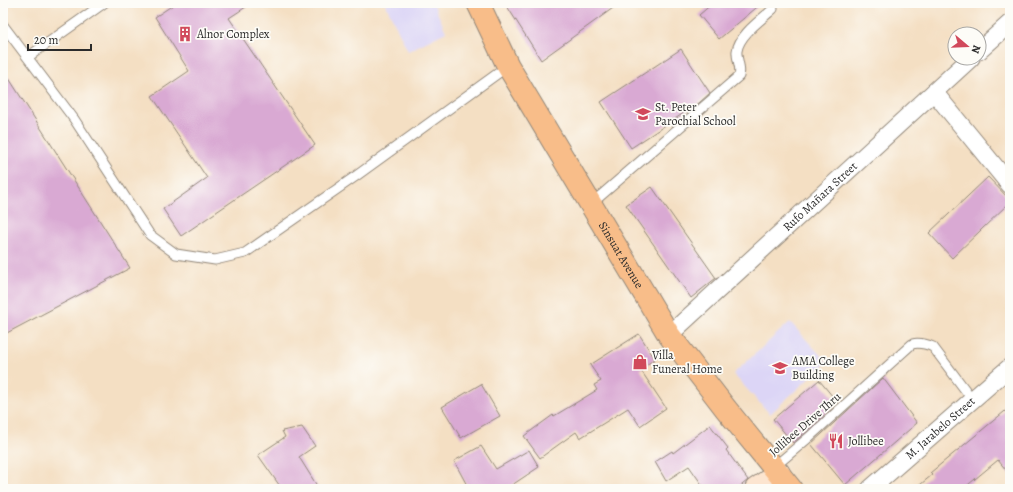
<svg xmlns="http://www.w3.org/2000/svg" width="1013" height="492" viewBox="0 0 1013 492" font-family="Alegreya,serif">
  <style>
    .built { fill: #dcd5f6 }
    .building { fill: #d9a9d3 }
    .lines { fill: none; stroke-linecap: round; stroke-linejoin: round }
    .lane-casing { stroke: #908577; stroke-width: 11 }
    .street-casing { stroke: #908577; stroke-width: 19 }
    .secondary-casing { stroke: #908577; stroke-width: 24 }
    .primary-casing { stroke: #908577; stroke-width: 24 }
    .lane { stroke: #fff; stroke-width: 9 }
    .street { stroke: #fff; stroke-width: 17 }
    .secondary { stroke: #fce5d0; stroke-width: 22 }
    .primary { stroke: #f8bd89; stroke-width: 22 }
    .labels { text-anchor: middle; dominant-baseline: central; stroke-width: 3.5; stroke-linejoin: round; paint-order: stroke }
    .poi-label { font-size: 12px; fill: #2b2b2b; stroke: #fdfcf7; text-anchor: start }
    .street-label { font-size: 12px; fill: #2b2b2b; stroke: #fdfcf7 }
  </style>
  <rect width="100%" height="100%" fill="#fdfcf7"/>
  <filter id="ink" filterUnits="userSpaceOnUse"><feTurbulence type="fractalNoise" baseFrequency=".025" numOctaves="2"/><feDisplacementMap in="SourceGraphic" scale="8" xChannelSelector="R" yChannelSelector="G"/><feConvolveMatrix kernelMatrix="1 2 1 2 8 2 1 2 1" color-interpolation-filters="sRGB"/></filter>
  <filter id="wash" filterUnits="userSpaceOnUse"><feTurbulence type="fractalNoise" baseFrequency=".012" numOctaves="4" result="noise"/><feDisplacementMap in="SourceGraphic" scale="16" xChannelSelector="R" yChannelSelector="G"/><feGaussianBlur stdDeviation="0.9" result="paint"/><feColorMatrix in="noise" values="0 0 0 0 0 0 0 0 0 0 0 0 0 0 0 0 0 1.4 0 .05"/><feComposite in="paint" operator="in"/></filter>
  <g filter="url(#wash)">
    <rect width="100%" height="100%" fill="#f4dfc3"/>
    <path class="built" d="M385 3H433L446 32 408 51Z
      M790 322 827 362 770 414 733 374Z"/>
    <g id="blocks">
      <path class="building" d="M176 3H252L229 18 315 145 181 236 163 209 207 178 152 96 189 71 155 17Z
        M505 3H620L541 60Z
        M713 3H762L719 39 699 15Z
        M681 49 710 93 699 103 631 148 601 102Z
        M3 69 130 268 3 335Z
        M988 177 1010 200V202L952 258 929 233Z
        M652 187 716 278 691 298 626 205Z
        M639 334 655 359 640 369 666 408 640 426 628 408 580 438 576 432 540 458 524 436 553 415 554 416 597 390 594 385 601 381 590 365Z
        M883 378 917 423 845 485 811 444Z
        M819 380 838 403 793 443 773 419Z
        M481 384 500 416 461 438 442 407Z
        M1010 407V475L998 460 963 489H915L932 475 930 473Z
        M710 425 728 448 726 450 748 480 737 489H705L689 466 666 481 655 462 672 451 673 453Z
        M302 427 315 446 299 457 319 489H282L258 455 285 437 282 431Z
        M481 446 496 469 529 450 539 467 506 489H469L454 461Z"/>
    </g>
  </g>
  <g filter="url(#ink)">
    <use href="#blocks" fill-opacity="0" stroke="#908577" stroke-width="1"/>
    <g class="lines">
      <g class="lane-casing">
        <path id="lane" d="M3 25 74 119 150 235 176 254 215 260 245 253 356 176 508 66
          M28 57 104 3
          M591 204 739 76C742 67 736 60 737 51 739 35 761 20 773 9
          M774 467 807 439 912 344C920 342 926 344 933 347L972 399"/>
      </g>
      <g class="street-casing">
        <g id="street">
          <path d="M979 51 1010 23"/>
          <path d="M934 92 1010 185"/>
          <path id="s1" d="M669 335 971 58"/>
          <path id="s2" d="M870 489 1010 367"/>
        </g>
      </g>
      <g class="secondary-casing">
        <path id="secondary" d="M756 489 779 473"/>
      </g>
      <g class="primary-casing">
        <g id="primary">
          <path id="s3" d="M478 3 508 66 669 335 726 409 791 489"/>
        </g>
      </g>
      <use href="#lane" class="lane"/>
      <use href="#street" class="street"/>
      <use href="#secondary" class="secondary"/>
      <use href="#primary" class="primary"/>
    </g>
  </g>
  <defs>
    <g id="building-bare" transform="scale(1.2)"><path d="M-4-6H4V6H1V3H-1V6H-4ZM-2.5-4.3h1.7v1.8h-1.7ZM.8-4.3h1.7v1.8H.8ZM-2.5-1h1.7V.8h-1.7ZM.8-1h1.7V.8H.8Z" fill="#d1495b" stroke="#fdfcf7" stroke-width="2.5" paint-order="stroke"/></g>
    <g id="school-bare" transform="scale(1.2)"><path d="M0-5L7-2L0 1L-7-2ZM-4 1L0 2.5L4 1V4Q0 6-4 4Z" fill="#d1495b" stroke="#fdfcf7" stroke-width="2.5" paint-order="stroke"/></g>
    <g id="shop-bare" transform="scale(1.2)"><path d="M-5-2.5h2.3a2.7 3.5 0 0 1 5.4 0H5L5.5 6h-11ZM-1.5-2.5h3a1.5 2.3 0 0 0-3 0Z" fill="#d1495b" stroke="#fdfcf7" stroke-width="2.5" paint-order="stroke"/></g>
    <g id="university-bare" transform="scale(1.2)"><path d="M0-5L7-2L0 1L-7-2ZM-4 1L0 2.5L4 1V4Q0 6-4 4Z" fill="#d1495b" stroke="#fdfcf7" stroke-width="2.5" paint-order="stroke"/></g>
    <g id="restaurant-bare" transform="scale(1.2)"><path d="M-5-6h1v4h1v-4h1v4h1v-4h1v5L-1.5 .5V6h-2V.5L-5-1ZM5-6V6H3V1.5H1.5Q1.5-4 5-6Z" fill="#d1495b" stroke="#fdfcf7" stroke-width="2.5" paint-order="stroke"/></g>
  </defs>
  <g fill-rule="evenodd">
    <use href="#building-bare" x="185" y="34"/>
    <use href="#school-bare" x="643" y="114"/>
    <use href="#shop-bare" x="640" y="362"/>
    <use href="#university-bare" x="780" y="368"/>
    <use href="#restaurant-bare" x="836" y="441"/>
  </g>
  <g class="labels">
    <g class="poi-label">
      <text x="197" y="34">Alnor Complex</text>
      <text x="655" y="107">St. Peter<tspan x="655" dy="14">Parochial School</tspan></text>
      <text x="652" y="355">Villa<tspan x="652" dy="14">Funeral Home</tspan></text>
      <text x="792" y="361">AMA College<tspan x="792" dy="14">Building</tspan></text>
      <text x="848" y="441">Jollibee</text>
    </g>
    <g class="street-label">
      <text stroke="none"><textPath href="#s1" startOffset="205">Rufo Mañara Street</textPath></text>
      <text stroke="none"><textPath href="#s3" startOffset="290">Sinsuat Avenue</textPath></text>
      <text transform="translate(805 424) rotate(-41)">Jollibee Drive Thru</text>
      <text stroke="none"><textPath href="#s2" startOffset="93">M. Jarabelo Street</textPath></text>
    </g>
  </g>
  <rect width="1013" height="492" fill="none" stroke="#fdfcf7" stroke-width="16"/>
  <g transform="translate(967 46) rotate(109)"><circle r="19" fill="#fdfcf7" stroke="#a9a8a5"/>
  <path d="M0-3L7 15L0 10L-7 15Z" fill="#d1495b"/>
  <text y="-6" font-size="11" font-weight="bold" text-anchor="middle" fill="#2b2b2b">N</text>
  </g>
  <path d="M28 44v6h63v-6" fill="none" stroke="#2b2b2b" stroke-width="2"/>
  <text x="34" y="44" font-size="12" fill="#2b2b2b" stroke="#fdfcf7" stroke-width="3" paint-order="stroke">20 m</text>
</svg>
